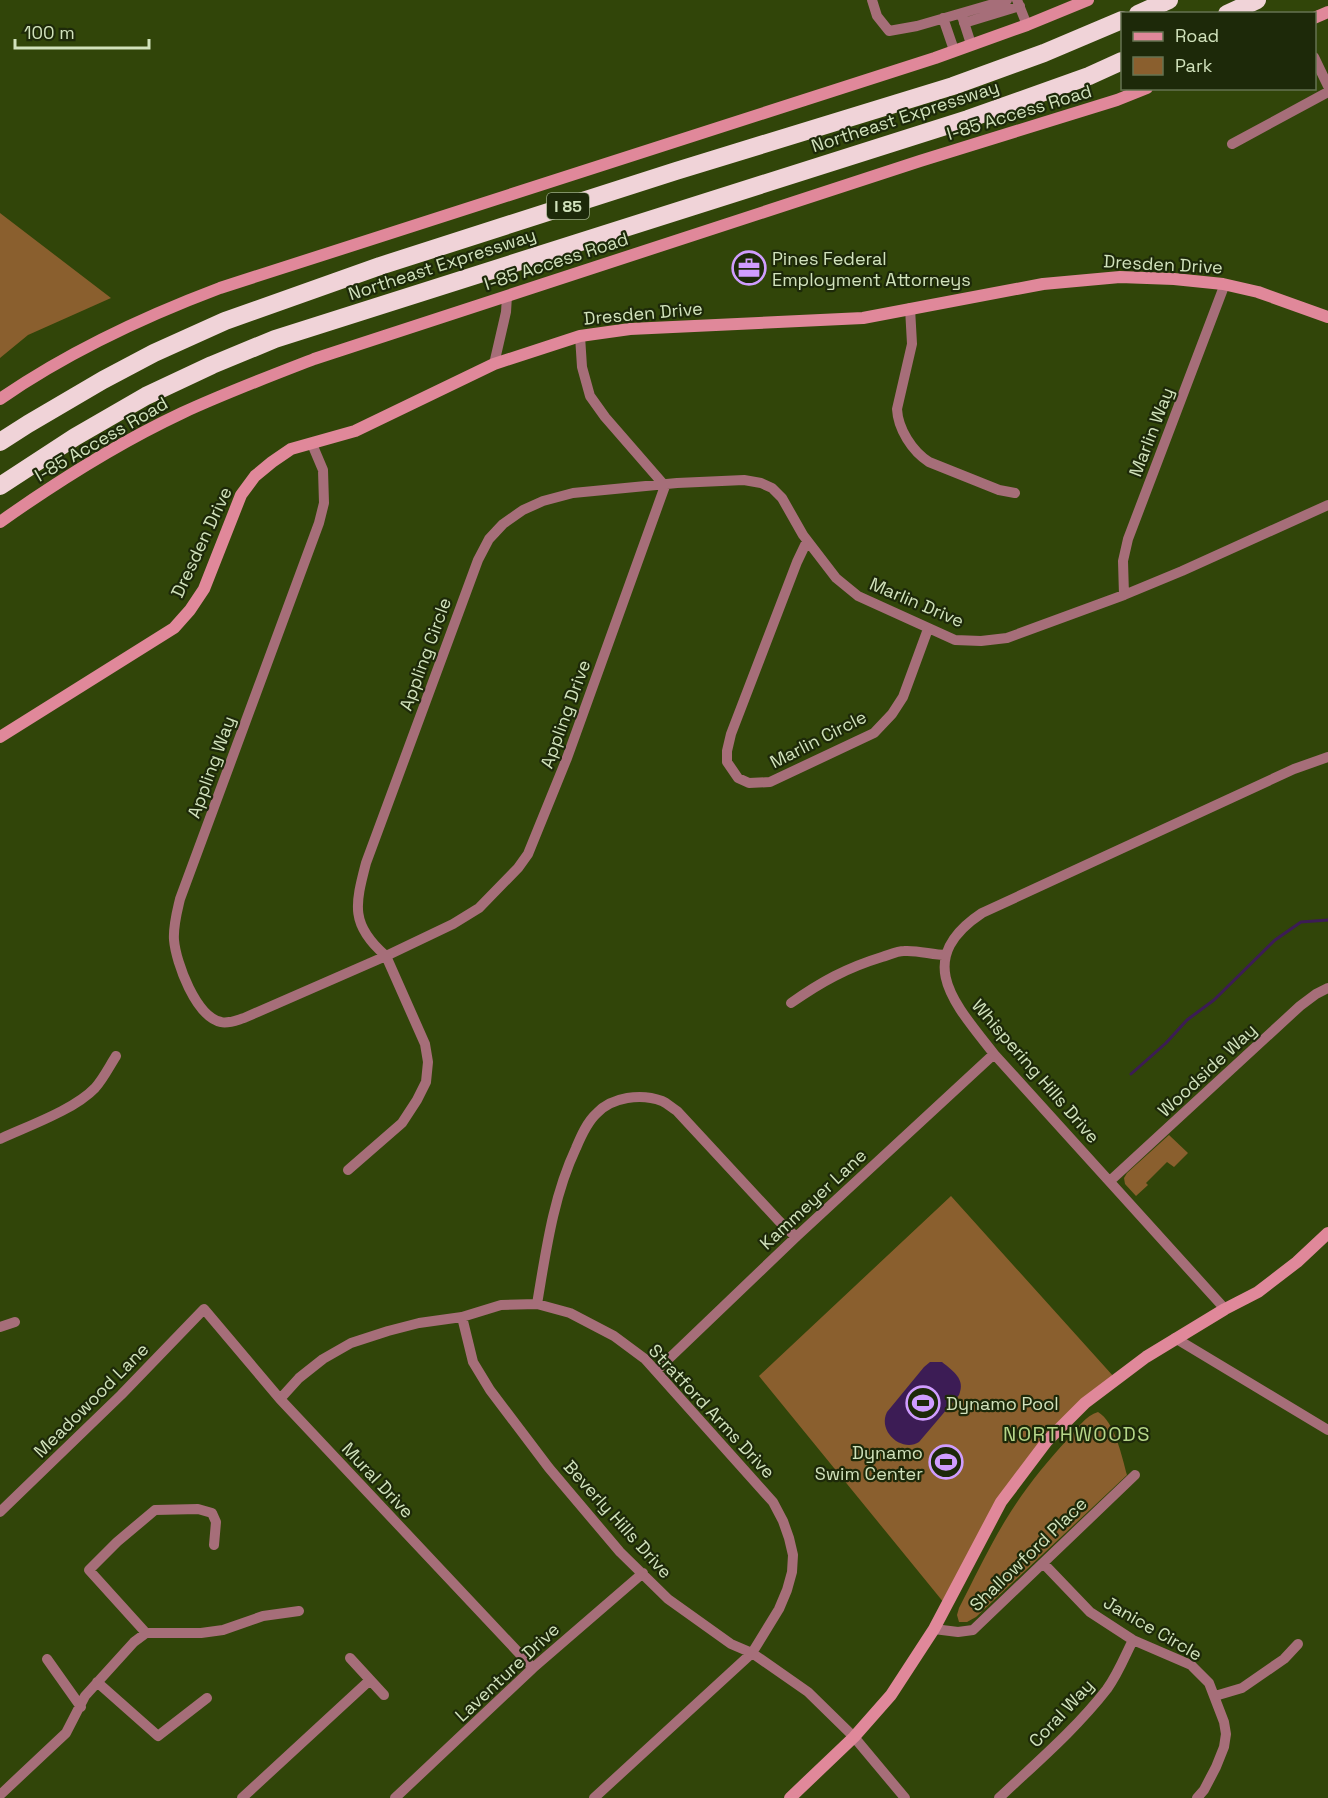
<svg xmlns="http://www.w3.org/2000/svg" width="1328" height="1798" viewBox="0 0 1328 1798" font-family="'Space Grotesk',sans-serif">
  <style>
    .green { fill: #8a5f2e }
    .water { fill: #3c1c55 }
    .lines { fill: none; stroke-linecap: round; stroke-linejoin: round }
    .stream { stroke: #3c1c55; stroke-width: 3 }
    .street { stroke: #a66e79; stroke-width: 10 }
    .secondary { stroke: #e0889a; stroke-width: 12 }
    .highway { stroke: #f0d3d8; stroke-width: 18 }
    .labels { text-anchor: middle; dominant-baseline: central; stroke-width: 4.5; stroke-linejoin: round; paint-order: stroke }
    .shield { fill: #1d2909; stroke: #9baa86; stroke-width: 1.5 }
    .shield-label { font-size: 16px; font-weight: bold; fill: #d1e2bc }
    .street-label { font-size: 18px; fill: #d1e2bc; stroke: #1d2909 }
    .poi-label { font-size: 18px; fill: #d1e2bc; stroke: #1d2909; text-anchor: start }
    .neighbourhood-label { font-size: 20px; letter-spacing: 1.5px; fill: #b5d688; stroke: #1d2909 }
  </style>
  <rect width="100%" height="100%" fill="#314509"/>
  <path class="green" d="M0 213 111 298 28 335 0 358Z
    M1169 1135 1188 1153 1174 1167 1167 1162 1146 1183 1148 1185 1136 1196 1125 1184 1124 1178 1127 1173Z
    M951 1196 1114 1377 1055 1436 995 1514 949 1609 759 1376Z
    M1098 1412C1115 1422 1122 1457 1127 1475L976 1617 967 1622H959L957 1615 959 1608C974 1579 988 1549 1005 1521 1023 1491 1044 1465 1067 1440 1076 1430 1086 1415 1098 1412Z"/>
  <path class="water" d="M930 1362H942C953 1371 966 1379 959 1395L919 1442C903 1453 877 1432 887 1412L924 1367Z"/>
  <g class="lines">
    <path class="stream" d="M1131 1074 1166 1043 1187 1020 1214 1000 1275 940 1301 922 1328 920"/>
    <path class="street" d="M872 0 877 16 889 31 917 26 1007 0
      M1017 0 1027 25
      M962 16 971 44
      M943 18 954 50
      M964 23 1020 6
      M1314 57 1328 86
      M1232 144 1328 92
      M910 308 912 344 897 409C898 429 912 451 929 462L999 490 1015 493
      M494 364 506 312 507 296
      M312 444 323 470 324 503 319 523 180 899C177 912 173 926 174 940 176 963 196 1017 221 1022 228 1024 237 1020 244 1018L386 956 453 924 479 908 518 868 528 854 567 758 665 486 605 417 590 396 582 367 580 336
      M807 541 797 562 731 734 727 751V762L738 778 749 783 770 782 874 733 892 714 903 697 928 629
      M1124 595 1123 561 1128 539 1223 289V284
      M791 1003C821 982 846 968 882 957 889 955 897 951 904 951 919 950 932 955 946 955
      M0 1139C28 1126 74 1110 95 1088 103 1079 109 1067 116 1056
      M348 1170 402 1123 417 1100 426 1082 428 1062 425 1044 386 956C350 925 355 905 366 863L478 560 489 539 503 524 523 510 543 501 573 493 677 483 744 480 761 483 772 488 782 498 803 535 836 578 858 596 955 640 981 641 1007 638 1124 595 1182 571 1328 505
      M1111 1180 1300 1006 1316 994 1328 988
      M537 1304C546 1251 553 1197 576 1148 581 1136 587 1122 597 1113 612 1097 641 1093 662 1101 667 1103 672 1108 677 1111L779 1221 796 1237
      M1225 1309 994 1054C956 1005 911 960 982 913L1294 769 1328 757
      M462 1317 473 1362 490 1390 549 1468 620 1552 668 1599 731 1644 752 1653 808 1692 854 1737 905 1798
      M0 1327 15 1322
      M1175 1338 1328 1430
      M656 1371 796 1237 994 1054
      M280 1399 299 1378 323 1359 351 1343 388 1331 419 1323 462 1317 501 1305 537 1304 570 1313 614 1336 645 1359 773 1502 783 1521 789 1538 793 1555 792 1572 787 1590 779 1609 752 1653 594 1798
      M0 1512 121 1395 204 1309 280 1399 533 1668
      M1043 1563 1090 1612 1133 1640 1191 1665 1209 1683 1224 1722 1226 1734 1224 1747 1216 1767 1204 1790 1197 1798
      M934 1629 958 1632 973 1630 1135 1475
      M146 1633 89 1570 117 1542 155 1510 198 1509 212 1513 216 1522 214 1545
      M146 1633H201L223 1630 263 1616 299 1611
      M350 1658 384 1695
      M47 1659 81 1707
      M97 1682 158 1736 207 1698
      M1215 1696 1242 1688 1284 1659 1298 1644
      M0 1795 66 1733 85 1696 134 1642 146 1633
      M242 1798 370 1680
      M395 1798 533 1668 643 1573
      M999 1798C1036 1763 1076 1729 1107 1689 1118 1674 1125 1656 1133 1640"/>
    <path class="secondary" d="M1314 18 1328 12
      M0 399C68 352 143 317 220 288L935 58 1027 25 1088 0
      M0 522C58 481 118 443 182 413 225 393 270 376 314 359L920 161 1117 100 1147 88
      M0 737 174 628 190 610 204 589 241 495 255 476 272 462 291 449 355 431 494 364 580 336 630 329 863 318 1043 284 1120 277 1174 279 1223 284 1258 292 1328 317
      M790 1798 854 1737 891 1695 934 1629 1001 1502 1047 1441 1085 1403 1146 1357 1225 1309 1258 1292 1297 1262 1328 1233"/>
    <path class="highway" d="M1138 14 1169 0
      M1227 14 1257 0
      M0 442 28 424 103 380 154 353 225 321 380 266 676 171 953 86 1044 53 1122 20
      M0 486 75 437 146 396 212 365 275 339 968 119 1089 76 1122 61"/>
  </g>
  <defs>
    <g id="office-ring" transform="scale(1.725)"><circle r="9.5" fill="#1d2909" stroke="#d09dff" stroke-width="1.5"/><path d="M-6-3h4V-5.5h4V-3h4V5H-6ZM-1-4.5V-3h2v-1.5ZM-6 0V1H6V0Z" fill="#d09dff"/></g>
    <g id="stadium-ring" transform="scale(1.725)"><circle r="9.5" fill="#1d2909" stroke="#d09dff" stroke-width="1.5"/><path d="M0-5a6.5 5 0 1 0 0 10a6.5 5 0 1 0 0-10ZM-3.5-1.8h7v3.6h-7Z" fill="#d09dff"/></g>
  </defs>
  <g fill-rule="evenodd">
    <use href="#office-ring" x="749" y="268"/>
    <use href="#stadium-ring" x="923" y="1403"/>
    <use href="#stadium-ring" x="946" y="1462"/>
  </g>
  <g class="labels">
    <rect class="shield" x="547" y="193" width="42" height="26" rx="4.5"/>
    <g class="shield-label">
      <text x="568" y="206">I 85</text>
    </g>
    <g class="street-label">
      <text transform="translate(1019 112) rotate(-17)">I-85 Access Road</text>
      <text transform="translate(905 116) rotate(-18)">Northeast Expressway</text>
      <text transform="translate(556 261) rotate(-18)">I-85 Access Road</text>
      <text transform="translate(442 264) rotate(-18)">Northeast Expressway</text>
      <text transform="translate(1163 264) rotate(3)">Dresden Drive</text>
      <text transform="translate(643 313) rotate(-5)">Dresden Drive</text>
      <text transform="translate(1151 432) rotate(-69)">Marlin Way</text>
      <text transform="translate(101 439) rotate(-30)">I-85 Access Road</text>
      <text transform="translate(201 542) rotate(-65)">Dresden Drive</text>
      <text transform="translate(917 602) rotate(23)">Marlin Drive</text>
      <text transform="translate(425 654) rotate(-70)">Appling Circle</text>
      <text transform="translate(565 714) rotate(-70)">Appling Drive</text>
      <text transform="translate(818 739) rotate(-27)">Marlin Circle</text>
      <text transform="translate(211 767) rotate(-70)">Appling Way</text>
      <text transform="translate(1207 1070) rotate(-43)">Woodside Way</text>
      <text transform="translate(1036 1071) rotate(49)">Whispering Hills Drive</text>
      <text transform="translate(813 1199) rotate(-43)">Kammeyer Lane</text>
      <text transform="translate(91 1400) rotate(-45)">Meadowood Lane</text>
      <text transform="translate(712 1411) rotate(47)">Stratford Arms Drive</text>
      <text transform="translate(378 1480) rotate(47)">Mural Drive</text>
      <text transform="translate(618 1519) rotate(48)">Beverly Hills Drive</text>
      <text transform="translate(1028 1554) rotate(-44)">Shallowford Place</text>
      <text transform="translate(1153 1628) rotate(30)">Janice Circle</text>
      <text transform="translate(507 1672) rotate(-43)">Laventure Drive</text>
      <text transform="translate(1061 1713) rotate(-47)">Coral Way</text>
    </g>
    <g class="poi-label">
      <text x="772" y="258">Pines Federal<tspan x="772" dy="21">Employment Attorneys</tspan></text>
      <text x="946" y="1403">Dynamo Pool</text>
      <text x="923" y="1452" text-anchor="end">Dynamo<tspan x="923" dy="21">Swim Center</tspan></text>
    </g>
    <g class="neighbourhood-label">
      <text x="1077" y="1434">NORTHWOODS</text>
    </g>
  </g>
  <rect x="1121" y="12" width="195" height="78" fill="#1d2909" stroke="#657351" stroke-width="1.5"/>
  <rect x="1133" y="32" width="30" height="9" fill="#e0889a" stroke="#657351" stroke-width="1.5"/>
  <text x="1175" y="42" font-size="18" fill="#d1e2bc">Road</text>
  <rect x="1133" y="57" width="30" height="18" fill="#8a5f2e" stroke="#657351" stroke-width="1.5"/>
  <text x="1175" y="72" font-size="18" fill="#d1e2bc">Park</text>
  <path d="M15 39v9h134v-9" fill="none" stroke="#d1e2bc" stroke-width="3"/>
  <text x="24" y="39" font-size="18" fill="#d1e2bc" stroke="#1d2909" stroke-width="4.5" paint-order="stroke">100 m</text>
</svg>
